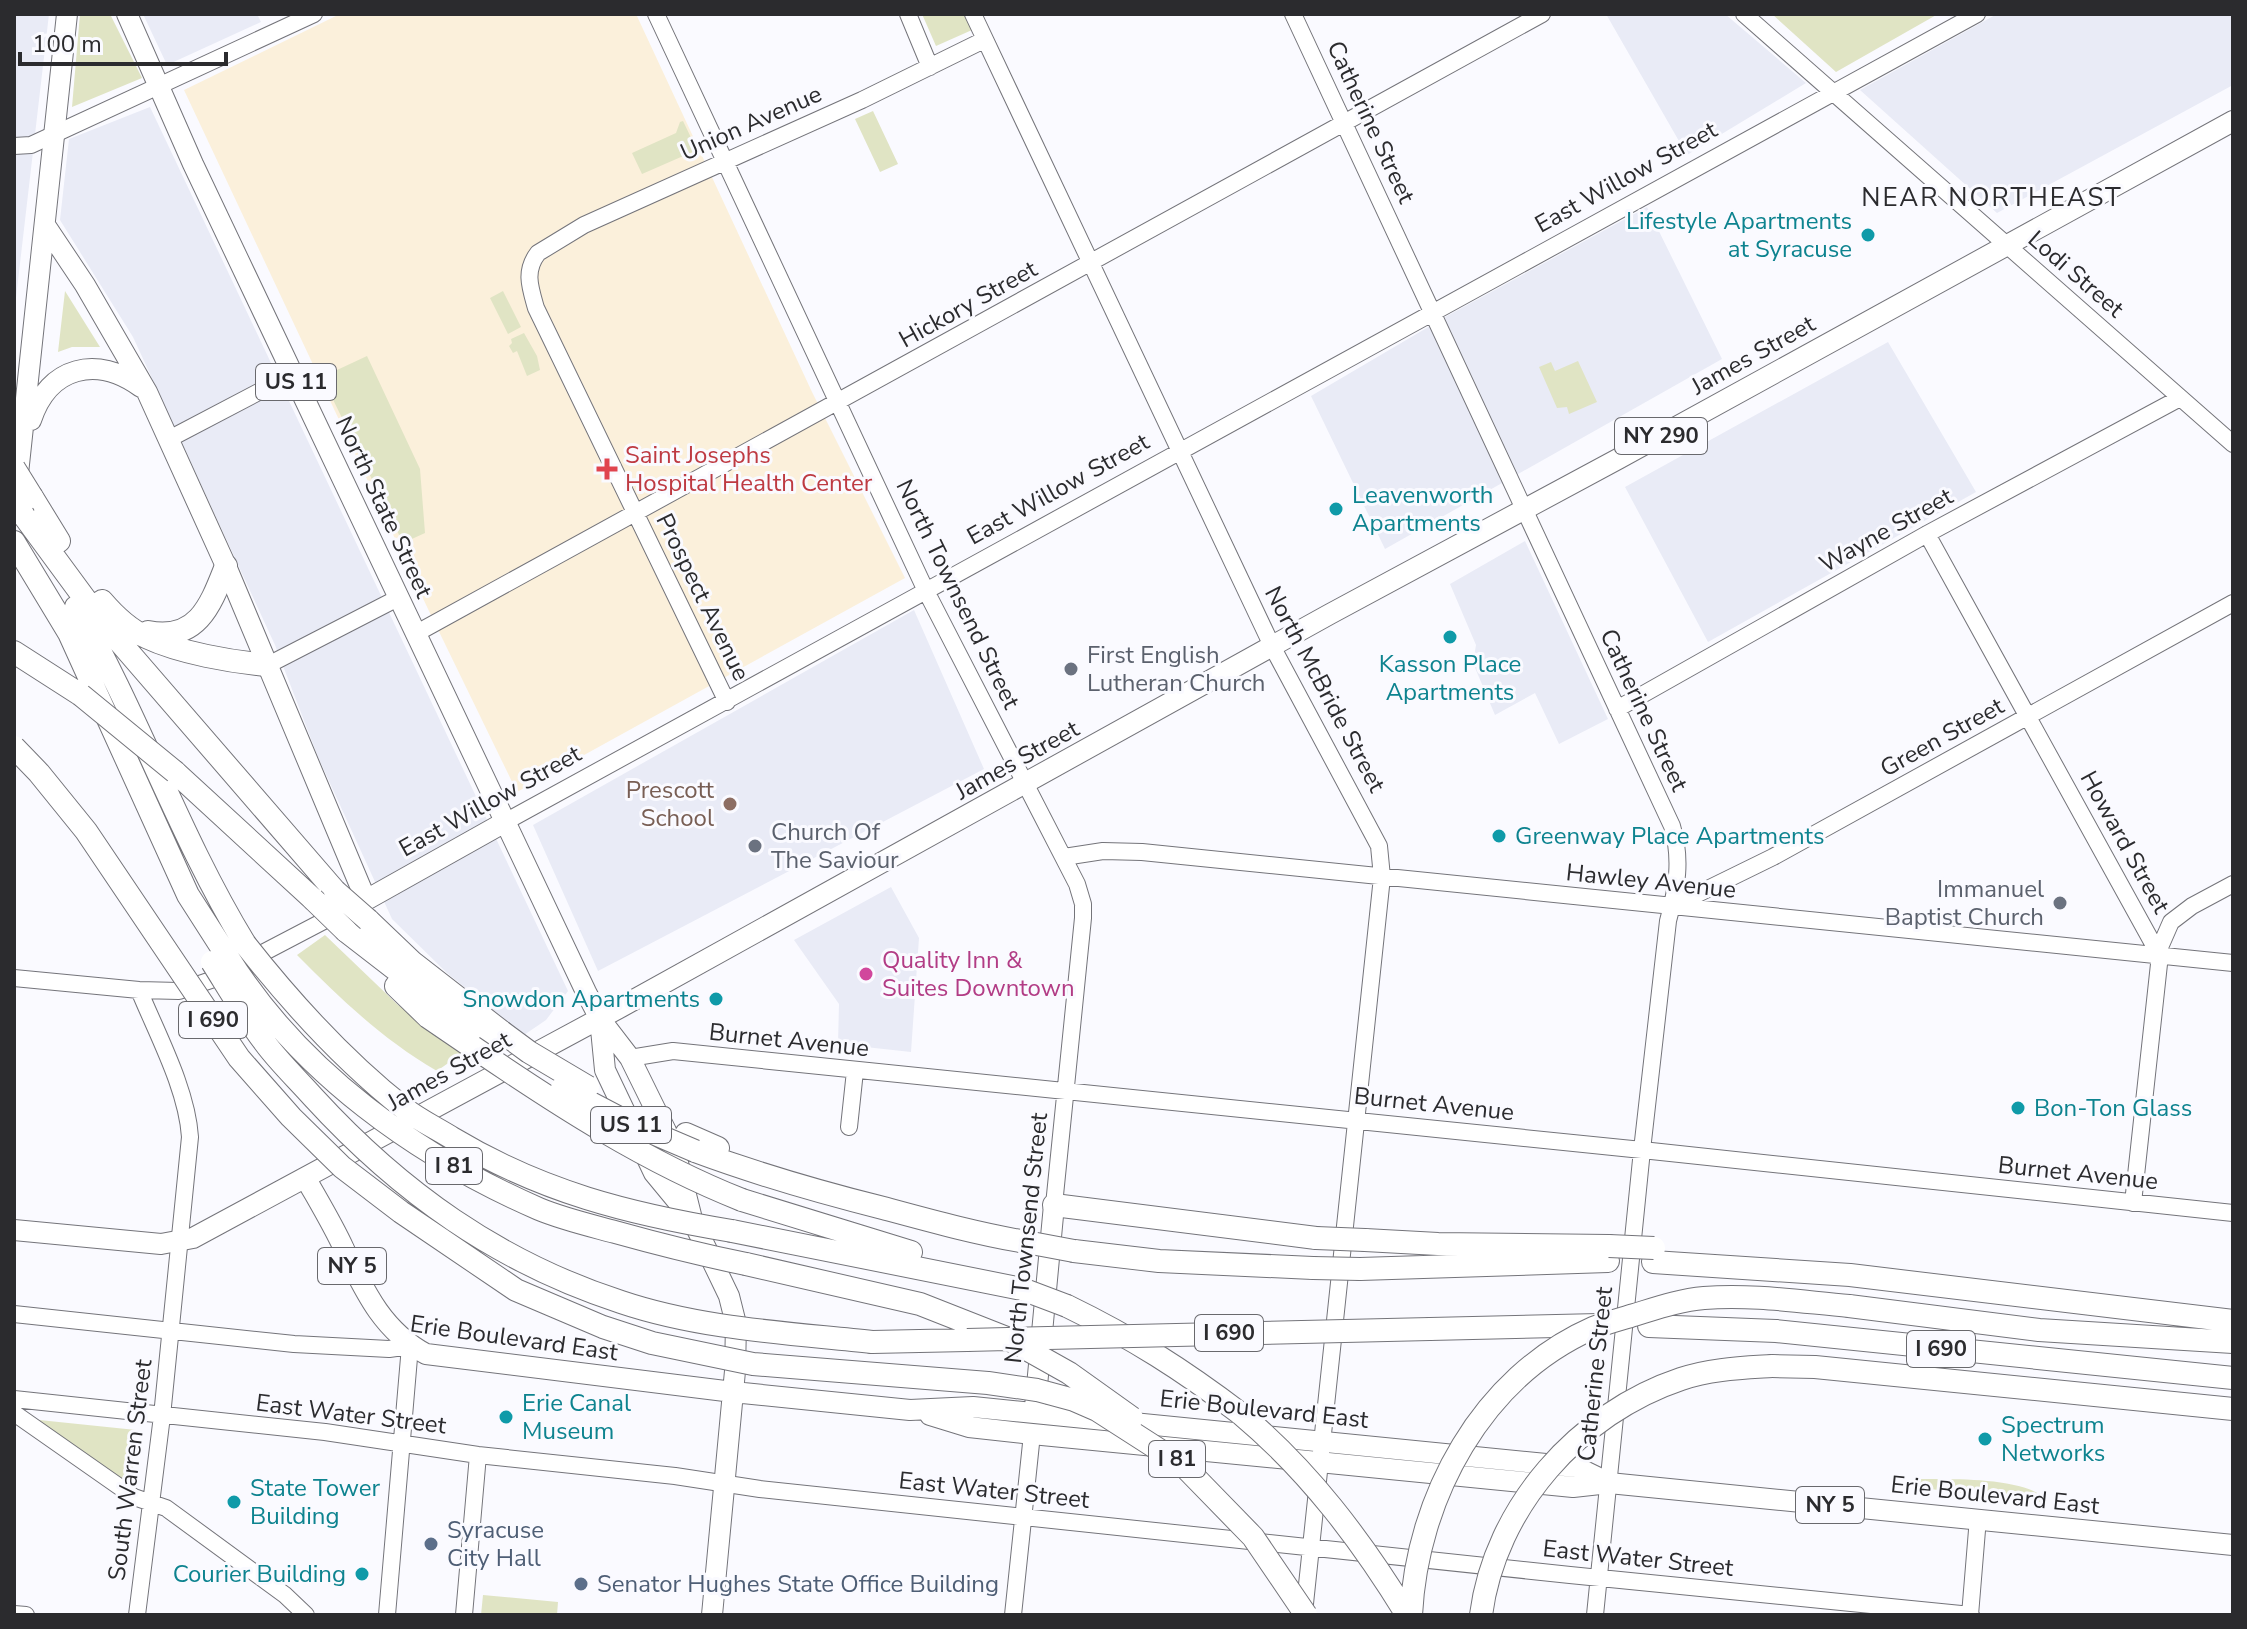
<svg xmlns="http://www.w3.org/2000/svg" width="2247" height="1629" viewBox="0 0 2247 1629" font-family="'Nunito Sans',sans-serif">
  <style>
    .built { fill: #e9ebf6 }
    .medical { fill: #fbf0db }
    .green { fill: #e0e4c4 }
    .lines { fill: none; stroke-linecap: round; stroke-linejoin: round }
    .minor-casing { stroke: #74747a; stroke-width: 18 }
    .major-casing { stroke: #74747a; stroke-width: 22 }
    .highway-casing { stroke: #74747a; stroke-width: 24 }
    .minor { stroke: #fff; stroke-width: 16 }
    .major { stroke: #fff; stroke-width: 20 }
    .highway { stroke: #fff; stroke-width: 22 }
    .highway-bridge-casing { stroke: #74747a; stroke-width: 24; stroke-linecap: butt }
    .highway-bridge { stroke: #fff; stroke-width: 22 }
    .culture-dot { fill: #0f9aa8; stroke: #fafaff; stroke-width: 3 }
    .health-dot { fill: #e0444e; stroke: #fafaff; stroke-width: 3 }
    .worship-dot { fill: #6b7280; stroke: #fafaff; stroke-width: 3 }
    .education-dot { fill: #8d6e63; stroke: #fafaff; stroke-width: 3 }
    .hotel-dot { fill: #d1479c; stroke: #fafaff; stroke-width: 3 }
    .service-dot { fill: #5c6f8a; stroke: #fafaff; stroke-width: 3 }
    .labels { text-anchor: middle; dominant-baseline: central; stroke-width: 6; stroke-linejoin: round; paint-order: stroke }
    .shield { fill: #fafaff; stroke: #69696d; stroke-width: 2 }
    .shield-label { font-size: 22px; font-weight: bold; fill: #2b2b2e }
    .street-label { font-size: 24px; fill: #2b2b2e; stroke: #fafaff }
    .culture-label { font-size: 24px; fill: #0d838f; stroke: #fafaff; text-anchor: start }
    .health-label { font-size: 24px; fill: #be3a42; stroke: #fafaff; text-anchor: start }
    .worship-label { font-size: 24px; fill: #5b616d; stroke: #fafaff; text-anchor: start }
    .education-label { font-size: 24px; fill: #785e54; stroke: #fafaff; text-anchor: end }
    .hotel-label { font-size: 24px; fill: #b23c85; stroke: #fafaff; text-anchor: start }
    .service-label { font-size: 24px; fill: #4e5e75; stroke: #fafaff; text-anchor: start }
    .neighbourhood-label { font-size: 26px; letter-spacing: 2px; fill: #2b2b2e; stroke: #fafaff }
  </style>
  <rect width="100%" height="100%" fill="#fafaff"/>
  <path class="built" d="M14 14H49L14 315Z
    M143 14H257L261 22 167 65Z
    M1606 14H1725L1806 83 1687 155Z
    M1997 14H2233V85L1997 213 1860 90Z
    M150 107 568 991 546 1020 524 1035 447 973 392 919 318 757 275 645 133 337 60 220 69 139Z
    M1647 207 1722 359 1385 549 1311 396 1447 316Z
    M1888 342 1976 492 1708 642 1625 487Z
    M1525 541 1608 719 1559 744 1535 693 1495 715 1473 663 1476 645 1450 584Z
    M914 610 984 769 598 971 533 825Z
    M891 887 919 938 911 1052 838 1044 839 1004 794 940Z"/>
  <path class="medical" d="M340 14H636L812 392 905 578 517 792 428 609 184 90Z"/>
  <path class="green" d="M80 14H110L142 78 72 107Z
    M922 14H964L972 30 936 46Z
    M1772 14H1938L1836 72Z
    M873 111 898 164 880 172 855 119Z
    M683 121 697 150 642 174 632 153 676 133 680 122Z
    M65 291 100 347H72L58 352Z
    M503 291 521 327 508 334 490 298Z
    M524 333 537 356 540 370 527 376 517 351 513 353 509 346 512 343 511 339Z
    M367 356 420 469 425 533 403 543 322 377Z
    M1578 361 1597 402 1569 414 1567 407 1557 408 1539 367 1551 362 1555 371Z
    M325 935 398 1005 468 1049 437 1071C382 1039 342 1000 297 955Z
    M20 1418 136 1430 131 1495Z
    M1919 1479C1949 1479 2025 1477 2045 1499L2044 1502 1912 1487Z
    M483 1595 558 1602 557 1615H481Z"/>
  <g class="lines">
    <g class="minor-casing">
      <path id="minor" d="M656 14 926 591 1077 884 1083 904V918L1054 1205
        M908 14 930 67
        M973 14 1273 648 1379 846 1382 877 1304 1613
        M1293 14 1672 826C1682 859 1677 888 1668 921L1642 1150 1595 1615
        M1744 14 2233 444
        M14 146 31 145 314 14
        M169 439 293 374
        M1927 534 2157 951 2159 964 2133 1203
        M415 634 1542 14
        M268 665 398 598
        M727 702 536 308C530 287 524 271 538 253L584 225 862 100 984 40
        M1617 709 1927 534 2180 398
        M505 822 1977 14
        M1064 857 1103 851 1142 852 2233 963
        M1673 906 1773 857 2233 603
        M2157 954 2171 922 2192 906 2233 884
        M14 978 139 990 179 991 211 980 339 913
        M630 1058 673 1051 1642 1150 2233 1213
        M849 1127 855 1071
        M14 1314 294 1344 389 1349 410 1346 387 1615
        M14 1399 325 1432 478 1455 675 1476 760 1489 1570 1575 1971 1615
        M14 1413 134 1497 166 1508 285 1595 306 1615
        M14 1614 26 1615
        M137 1615 162 1416 190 1137C187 1089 157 1034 139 990
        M464 1615 478 1455
        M1013 1615 1032 1434
        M1970 1615 1978 1518"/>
    </g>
    <g class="major-casing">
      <path id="major" d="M127 14 193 164 586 992 600 1019 630 1058 666 1131 678 1163 692 1219
        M45 225 85 285 147 392 226 566 366 900 505 822
        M31 420C49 366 97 355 141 387
        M17 483 67 14
        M600 1019 605 1070 654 1173 692 1219 729 1296 736 1324 735 1371 712 1615
        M306 1179C319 1202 333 1225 344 1249 365 1292 383 1331 426 1354L733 1392 910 1410 973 1407 1576 1467 1609 1483
        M14 1230 161 1244 193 1238 621 1007 1330 614 1618 459 2233 121
        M1035 1407 1054 1205
        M930 1415 969 1427 1032 1434 1573 1487 1609 1483 2233 1545"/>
    </g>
    <g class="highway-casing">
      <path id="highway" d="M32 497 59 541
        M24 516 99 618 335 891
        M14 542 69 633 188 895 229 959
        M102 601C114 615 130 630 146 637 180 653 232 662 268 665
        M76 607C139 716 179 836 245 944
        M148 632C198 642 211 604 226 566
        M14 652 81 695
        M175 772 313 899
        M368 920 412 962 502 1032
        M346 931 487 1040
        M396 986 428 1017 472 1047
        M686 1134 718 1148
        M695 1151C757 1174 819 1192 883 1208 931 1221 978 1234 1026 1242
        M742 1200 911 1252
        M1054 1205 1316 1238
        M732 1231 1022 1289
        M1365 1240 1438 1244 1609 1246
        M1074 1251 1159 1261 1313 1268
        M1653 1262 1850 1275 2233 1321
        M746 1264 920 1304 1009 1339
        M1360 1269 1608 1261
        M1067 1306C1133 1338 1183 1370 1241 1414
        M1849 1306 2039 1330 2233 1342
        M1649 1326 1776 1331 2233 1378
        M1430 1329 1599 1325
        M872 1342 967 1340
        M1772 1366 1815 1367 2233 1409"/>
    </g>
    <use href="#minor" class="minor"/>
    <use href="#major" class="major"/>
    <use href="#highway" class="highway"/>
    <g class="highway-bridge-casing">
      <path id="highway-bridge" d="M14 468 32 497
        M14 498 24 516
        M81 695 175 772
        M14 747 39 773 86 831 239 1058 291 1117 342 1167 401 1212 516 1290 603 1327 652 1343 753 1364 988 1383 1037 1390 1074 1400 1097 1410 1189 1469
        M335 891 368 920
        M313 899 346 931
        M245 944C293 1005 344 1061 405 1109 419 1120 436 1128 452 1138 542 1192 629 1214 732 1231
        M229 959C301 1073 417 1156 539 1209 563 1219 589 1225 615 1232 658 1244 702 1255 746 1264
        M212 962C229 989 245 1017 265 1043 279 1062 297 1079 313 1097 400 1192 498 1262 621 1302 701 1329 789 1333 872 1342
        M502 1032 529 1052 588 1087
        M473 1047C558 1105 646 1162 742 1200
        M562 1088 627 1122 695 1151
        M1316 1238 1365 1240
        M1026 1242 1074 1251
        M1609 1246 1654 1248
        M1313 1268 1360 1269
        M1022 1289 1067 1306
        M967 1340 1430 1329
        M1012 1341 1069 1373 1132 1418
        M1241 1414C1309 1471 1361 1540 1407 1615
        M1178 1460 1253 1537 1306 1615
        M1411 1615C1417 1497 1482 1377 1593 1328 1606 1323 1621 1319 1634 1315 1657 1308 1680 1300 1704 1298 1752 1294 1802 1302 1849 1306
        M1481 1615C1495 1507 1579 1413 1681 1379 1710 1369 1741 1368 1772 1366"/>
    </g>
    <use href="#highway-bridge" class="highway-bridge"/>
  </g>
  <g class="culture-dot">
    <circle cx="1868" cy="235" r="8"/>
    <circle cx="1336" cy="509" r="8"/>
    <circle cx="1450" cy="637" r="8"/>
    <circle cx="1499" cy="836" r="8"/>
    <circle cx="716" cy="999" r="8"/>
    <circle cx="2018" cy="1108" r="8"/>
    <circle cx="506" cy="1417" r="8"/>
    <circle cx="1985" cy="1439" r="8"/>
    <circle cx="234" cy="1502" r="8"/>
    <circle cx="362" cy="1574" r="8"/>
  </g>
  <path class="health-dot" d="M603 457h8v8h8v8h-8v8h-8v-8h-8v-8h8z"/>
  <g class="worship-dot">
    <circle cx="1071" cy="669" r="8"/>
    <circle cx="755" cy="846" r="8"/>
    <circle cx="2060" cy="903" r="8"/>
  </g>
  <circle class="education-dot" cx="730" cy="804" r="8"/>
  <circle class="hotel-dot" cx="866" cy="974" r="8"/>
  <g class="service-dot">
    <circle cx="431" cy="1544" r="8"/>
    <circle cx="581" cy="1584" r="8"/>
  </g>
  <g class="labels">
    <g class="shield">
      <rect x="256" y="364" width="80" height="36" rx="6"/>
      <rect x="1615" y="418" width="92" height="36" rx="6"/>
      <rect x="179" y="1002" width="68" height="36" rx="6"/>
      <rect x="591" y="1107" width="80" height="36" rx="6"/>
      <rect x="426" y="1148" width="56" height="36" rx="6"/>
      <rect x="318" y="1248" width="68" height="36" rx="6"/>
      <rect x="1195" y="1315" width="68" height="36" rx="6"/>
      <rect x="1907" y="1331" width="68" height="36" rx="6"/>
      <rect x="1149" y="1441" width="56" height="36" rx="6"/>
      <rect x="1796" y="1487" width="68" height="36" rx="6"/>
    </g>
    <g class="shield-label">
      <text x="296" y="382">US 11</text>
      <text x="1661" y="436">NY 290</text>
      <text x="213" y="1020">I 690</text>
      <text x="631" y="1125">US 11</text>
      <text x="454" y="1166">I 81</text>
      <text x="352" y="1266">NY 5</text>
      <text x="1229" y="1333">I 690</text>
      <text x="1941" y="1349">I 690</text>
      <text x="1177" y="1459">I 81</text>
      <text x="1830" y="1505">NY 5</text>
    </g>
    <g class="street-label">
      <text transform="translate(1371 122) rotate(65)">Catherine Street</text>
      <text transform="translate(751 123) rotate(-24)">Union Avenue</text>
      <text transform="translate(1626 177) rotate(-29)">East Willow Street</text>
      <text transform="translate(2076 274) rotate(41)">Lodi Street</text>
      <text transform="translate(968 304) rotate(-29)">Hickory Street</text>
      <text transform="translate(1753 355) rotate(-29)">James Street</text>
      <text transform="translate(1058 489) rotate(-29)">East Willow Street</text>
      <text transform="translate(384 507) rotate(65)">North State Street</text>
      <text transform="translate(1886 530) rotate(-29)">Wayne Street</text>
      <text transform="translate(958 594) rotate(64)">North Townsend Street</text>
      <text transform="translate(703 597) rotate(64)">Prospect Avenue</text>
      <text transform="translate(1325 689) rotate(62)">North McBride Street</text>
      <text transform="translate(1644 710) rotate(65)">Catherine Street</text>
      <text transform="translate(1942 737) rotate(-29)">Green Street</text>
      <text transform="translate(1017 760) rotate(-29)">James Street</text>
      <text transform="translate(490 801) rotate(-29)">East Willow Street</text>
      <text transform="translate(2125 842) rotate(61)">Howard Street</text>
      <text transform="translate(1651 881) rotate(6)">Hawley Avenue</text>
      <text transform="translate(789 1040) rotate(6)">Burnet Avenue</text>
      <text transform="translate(449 1071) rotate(-29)">James Street</text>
      <text transform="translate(1434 1104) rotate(6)">Burnet Avenue</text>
      <text transform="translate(2078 1173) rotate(6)">Burnet Avenue</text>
      <text transform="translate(1026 1238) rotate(-84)">North Townsend Street</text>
      <text transform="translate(514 1338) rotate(8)">Erie Boulevard East</text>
      <text transform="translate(1595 1374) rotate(-84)">Catherine Street</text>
      <text transform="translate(1264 1409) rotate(6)">Erie Boulevard East</text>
      <text transform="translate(351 1414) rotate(7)">East Water Street</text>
      <text transform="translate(130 1470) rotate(-83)">South Warren Street</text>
      <text transform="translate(994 1490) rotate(6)">East Water Street</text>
      <text transform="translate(1995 1495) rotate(6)">Erie Boulevard East</text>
      <text transform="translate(1638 1558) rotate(6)">East Water Street</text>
    </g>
    <g class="culture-label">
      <text x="1852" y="221" text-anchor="end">Lifestyle Apartments<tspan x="1852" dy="28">at Syracuse</tspan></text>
      <text x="1352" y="495">Leavenworth<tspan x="1352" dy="28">Apartments</tspan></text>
      <text x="1450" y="664" text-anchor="middle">Kasson Place<tspan x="1450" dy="28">Apartments</tspan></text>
      <text x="1515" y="836">Greenway Place Apartments</text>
      <text x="700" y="999" text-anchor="end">Snowdon Apartments</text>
      <text x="2034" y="1108">Bon-Ton Glass</text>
      <text x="522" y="1403">Erie Canal<tspan x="522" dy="28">Museum</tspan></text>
      <text x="2001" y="1425">Spectrum<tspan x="2001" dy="28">Networks</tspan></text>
      <text x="250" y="1488">State Tower<tspan x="250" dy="28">Building</tspan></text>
      <text x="346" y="1574" text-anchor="end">Courier Building</text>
    </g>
    <g class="health-label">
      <text x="625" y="455">Saint Josephs<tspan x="625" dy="28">Hospital Health Center</tspan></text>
    </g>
    <g class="worship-label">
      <text x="1087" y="655">First English<tspan x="1087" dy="28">Lutheran Church</tspan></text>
      <text x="771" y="832">Church Of<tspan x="771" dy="28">The Saviour</tspan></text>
      <text x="2044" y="889" text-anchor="end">Immanuel<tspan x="2044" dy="28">Baptist Church</tspan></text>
    </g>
    <g class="education-label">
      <text x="714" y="790">Prescott<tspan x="714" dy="28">School</tspan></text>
    </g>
    <g class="hotel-label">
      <text x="882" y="960">Quality Inn &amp;<tspan x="882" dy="28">Suites Downtown</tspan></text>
    </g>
    <g class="service-label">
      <text x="447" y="1530">Syracuse<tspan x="447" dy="28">City Hall</tspan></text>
      <text x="597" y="1584">Senator Hughes State Office Building</text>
    </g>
    <g class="neighbourhood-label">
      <text x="1992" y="197">NEAR NORTHEAST</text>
    </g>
  </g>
  <rect width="2247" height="1629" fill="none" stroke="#2b2b2e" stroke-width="32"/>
  <path d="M20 52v12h206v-12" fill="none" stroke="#2b2b2e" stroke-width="4"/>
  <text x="32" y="52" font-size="24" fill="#2b2b2e" stroke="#fafaff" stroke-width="6" paint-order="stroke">100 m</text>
</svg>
